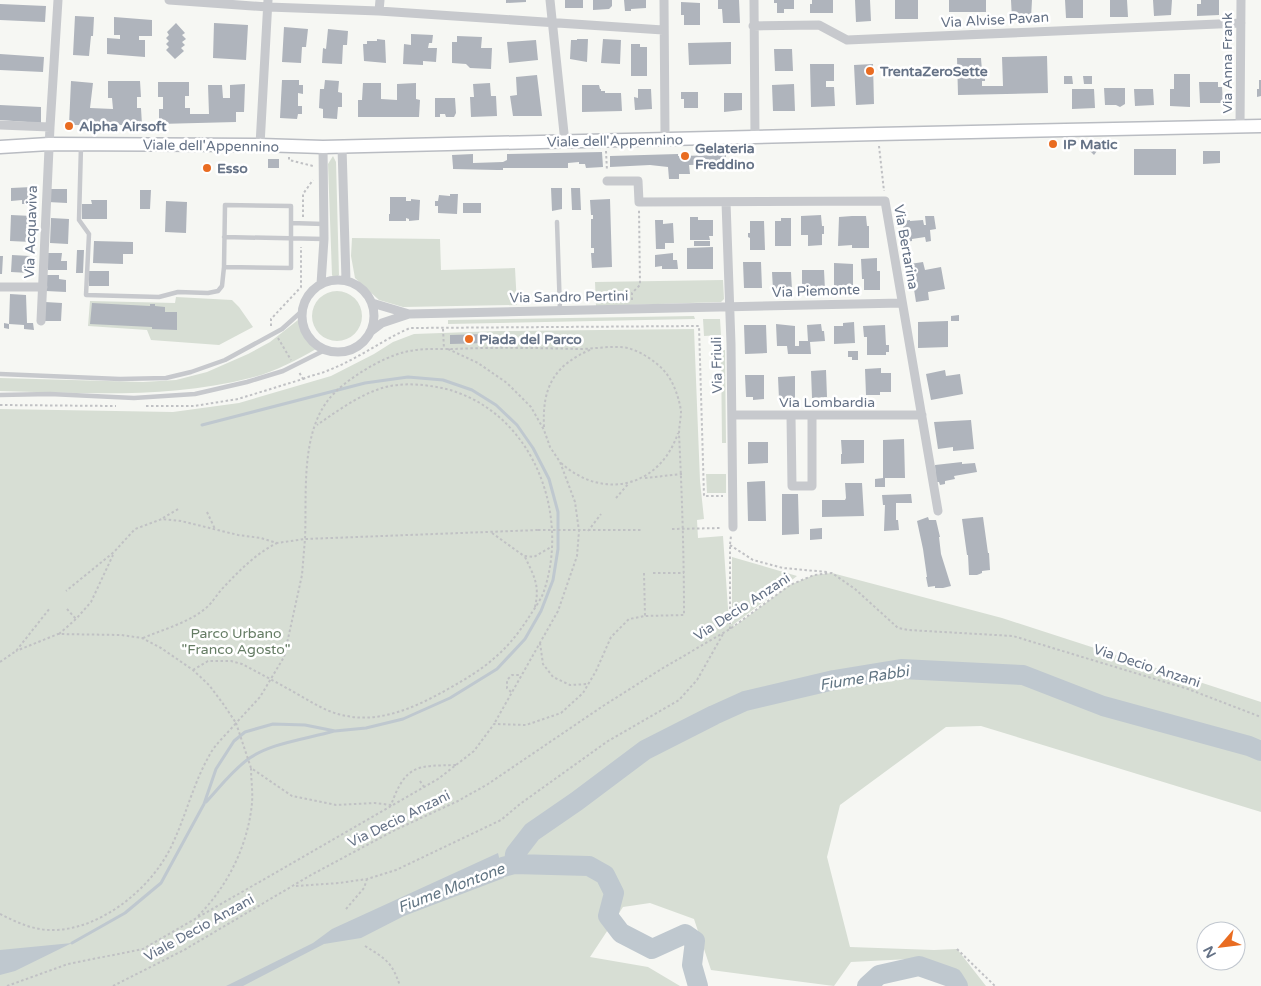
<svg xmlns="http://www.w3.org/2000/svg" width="1261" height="986" viewBox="0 0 1261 986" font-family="'Varela Round',sans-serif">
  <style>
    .green { fill: #d7ded4 }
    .water { fill: #bfc8cf }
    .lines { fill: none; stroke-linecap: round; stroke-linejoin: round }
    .stream { stroke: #bfc8cf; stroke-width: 3 }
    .river { stroke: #bfc8cf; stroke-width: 20 }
    .building { fill: #afb4bc }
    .secondary-casing { stroke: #b9bcc2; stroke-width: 15 }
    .path { stroke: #c0c1c4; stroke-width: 2; stroke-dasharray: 2.5 2.5; stroke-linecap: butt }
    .lane { stroke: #c7c9cd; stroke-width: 4.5 }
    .street { stroke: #c7c9cd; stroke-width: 9 }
    .secondary { stroke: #fff; stroke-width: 12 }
    .path-bridge { stroke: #c0c1c4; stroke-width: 2; stroke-dasharray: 2.5 2.5; stroke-linecap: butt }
    .poi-dot { fill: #e96c21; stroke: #fff; stroke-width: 2 }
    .labels { text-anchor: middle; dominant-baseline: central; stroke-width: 5; stroke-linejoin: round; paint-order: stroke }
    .street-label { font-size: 14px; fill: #657286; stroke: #fff }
    .poi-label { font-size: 14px; font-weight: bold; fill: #657286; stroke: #fff; text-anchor: start }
    .park-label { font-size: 14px; fill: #657c64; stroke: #fff }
    .water-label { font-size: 15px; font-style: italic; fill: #607482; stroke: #fff }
  </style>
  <rect width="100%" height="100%" fill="#f6f7f3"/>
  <path class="green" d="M333 156 336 162 339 275 336 278 333 277 332 275 328 164Z
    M352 238 440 239 441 270 515 268 517 305 403 307 379 300 355 278 351 256Z
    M723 280 724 299 721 302 596 306 595 282Z
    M312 316a25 25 0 1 1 50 0a25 25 0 1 1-50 0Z
    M176 297 232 300 239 307 253 327 219 345 151 340 147 330 88 326 90 301 175 303Z
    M694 316 695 319 448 324V320Z
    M703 319H720L721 335 704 336Z
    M298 320 307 341 316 349C297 360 272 373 250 378 169 399 83 393 0 391V378L143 382 176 380 207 372 248 354 270 342Z
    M694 329 700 481 704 519 697 520 698 538 723 536 729 623 732 624V557L797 576 733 625 735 626 790 585 814 575 832 573 1002 618 1261 702V812L981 726 946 727 840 805 827 857 850 947 934 950 957 949 986 986H957L910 959 851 962 834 986 711 970 694 919 650 903 623 907 590 957 648 967 680 986H0V409L173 412 239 403 331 376 374 354 393 342 414 334 498 331Z
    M721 350H725L726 443H722Z
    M706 474H726V493H707Z"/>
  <path class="water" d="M498 853 504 878 404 916 361 938 324 944 243 986H226L313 943 332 929Z
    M72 943 15 971 0 975V950Z"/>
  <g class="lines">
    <path class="stream" d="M206 802C219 788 231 772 247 760 269 743 307 739 334 731
      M72 943 125 913 161 883 204 804 216 769 234 741 245 732 273 724 305 725 335 731 366 728 403 719 450 698 497 669 525 639 541 611 553 580 558 549V512L549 479 533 448 517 425 496 405 472 390 443 380 408 377 365 383 202 425"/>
    <path class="river" d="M514 864 515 854 532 832 577 801 645 750 714 715 745 701 834 680 901 669 1023 675 1103 706 1249 746 1261 751
      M503 867 514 864 589 866 605 875 614 893 608 916 621 933 652 949 685 934 695 941 692 965 698 986
      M867 986 879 975 919 966 953 978 958 986"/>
  </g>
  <path class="building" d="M506 0H526V2L506 3Z
    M565 0H583V8H565Z
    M593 0H612V6L609 9 593 10Z
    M624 0H646V8L631 9V11H625Z
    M718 0H739L740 23H723L722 9H718Z
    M774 0H794V9H784V13H777V3H774Z
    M812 0H833V13H810V4H812Z
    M855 0H870L871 21 856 22Z
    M895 0H918V19H895Z
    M949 0H986V12H949Z
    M1011 0H1032L1031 18 1012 19Z
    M1065 0H1083V18H1066Z
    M1110 0H1127L1128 17H1110Z
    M1153 0H1172L1171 15 1154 16Z
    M1201 0H1219V15L1197 16V4H1201Z
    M681 2 700 3V25H684V15H681Z
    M0 4 46 6 45 22 0 20Z
    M75 16 94 17 93 36H91L89 56 73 55Z
    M114 17 152 20V36H139V40H145V57L107 54V38L120 39V35H114Z
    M176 23 185 33 182 35 186 39 182 42 185 45 181 48 184 51 175 59 166 50 169 47 166 44 169 41 166 38 169 35 167 32Z
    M214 23 248 25 246 60 213 58Z
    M284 27 308 29 306 47H302L301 63 282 62Z
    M328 29 348 31 347 45H343L342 64 322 63 323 48 326 49Z
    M411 34 433 35 432 43H429L428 48H437L436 62 423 61V65L403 64 404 44 411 45Z
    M457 36 482 37 481 48H492L491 69 470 68 466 64 452 63V42H457Z
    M377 39 385 40 386 63 364 61 363 44H367V41H377Z
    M577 39H588L587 62 570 59 571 40H577Z
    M603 39 621 40 620 64 601 63Z
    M536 40 538 60 509 63 507 42Z
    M731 42V64L689 65 688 43Z
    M631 44H640V47H647V76H631Z
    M774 49H792L793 71H775Z
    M0 54 44 57 43 72 0 70Z
    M1047 56 1048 93 958 95 957 58H981L982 71H985V81H982V86H1003L1002 57Z
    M810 64H834V81H826V87H834L835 106 811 107Z
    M873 64 874 104 856 105 854 65Z
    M1174 74H1190V107L1170 106V89H1174Z
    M537 75 542 116H513L510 96 517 95 516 77Z
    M1064 76H1072L1073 84H1064Z
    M1083 76H1092V84H1084Z
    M282 80H299V85H303V94L298 93V106H302V114H298L297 119 280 118Z
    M325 80 339 81 338 92 342 93V107H338L337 119 323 118V109L319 108 320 89H324Z
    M1259 80H1261V96L1257 97V89H1259Z
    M71 81 93 83 90 108 113 109 112 98H108V81H140L141 97H137V108H141L142 125H69Z
    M158 82H189V96H185V108H190V114H209L208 85H222L223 98H230V85L245 84 244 112H236V122L159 124V109H163V97H158Z
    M1199 82H1218V87H1222L1223 103H1200Z
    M363 83H381V99L397 100V84L416 83V99L420 100 419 117H358V100H362Z
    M490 83 491 96H496L497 116 471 117 470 97H474L473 84Z
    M794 84 795 111H773L772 85Z
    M582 85H599L600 89H601V91H605V93H621L622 111 582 112Z
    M1104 88H1125V104L1120 107 1116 105H1105Z
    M638 89H651L652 109 635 110 634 97 638 98Z
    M1072 89H1094L1095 108 1072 109Z
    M1134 89H1153L1154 105 1135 106Z
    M681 92H698V108H684V99H681Z
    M724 93H742V110L724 112Z
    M435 98H455L456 113 454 117H446L445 114H440V117H435Z
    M0 105 41 107V123L0 120Z
    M1094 147 1097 151 1094 155 1090 151Z
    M1134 149H1176V175H1134Z
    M1203 151H1220V163L1203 164Z
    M602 152 603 167 586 168 585 164H579V162L568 163V168H503V170H497L453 169V167L452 155 473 154V163L503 162 507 160V154Z
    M678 154V156L726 155V159L717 160 718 164 689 165 690 174H679V179H669L668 167 650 165 610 167V156Z
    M268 159H279V168H268Z
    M32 187 33 204H22V200L11 201V188Z
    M551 188H562V209L552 211Z
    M571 188H580L581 210H572Z
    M49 189H67V203L48 202Z
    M140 190H151L150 209H140Z
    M450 194H458L457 214 438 213V206H435V201H438L439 195 450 196Z
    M390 197H406V201H411V199L420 200 419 220 409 221V219L406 218V221H389V214H390Z
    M610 199 612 267 592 268 591 253H594V248H591V219H593V215H591L590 200Z
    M91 200H107V219H82V204H92Z
    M166 201 187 202 186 233 165 232Z
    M463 203H481V213H463Z
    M11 215 32 216 31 242 10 241Z
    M821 215 822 226H824V234H822V245L808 246V235H801V216Z
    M852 216H866L867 226H869V248H852V245L838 246 839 217Z
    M925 216H934L936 229 930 230 931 241 926 242 925 237 912 239V241L906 242 904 235 905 230H903V221L910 220V221L923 220 924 225H926Z
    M690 217H698V220H713V236H709L710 240H690Z
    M51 218 69 219 68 244 50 243Z
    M781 218H791V246H775V221H781Z
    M655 220H663V224L673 223 674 243H665V249H656Z
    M750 221H764L765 250H750V238L748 237V233H750Z
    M94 241 133 242V254H123V264L93 263Z
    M694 241H710V246H694Z
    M713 247V269H687V248Z
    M77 250H84L83 273H76Z
    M47 253H62L61 261H67V270H48Z
    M673 253V260H677L678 269H662V266L655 267V255Z
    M12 255 30 256 29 273 11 272Z
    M0 256H3L2 274H0Z
    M877 258V271H880V290H864V279H862L861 259Z
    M743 262H761L762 288H744Z
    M923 262 925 270 941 267 945 289 928 292 929 300 916 302 910 264Z
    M834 263 853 264V289L834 291Z
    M802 270H824L825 290H802Z
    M89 271H109V286H89Z
    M772 272H791L792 290H773Z
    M46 275H59V279L66 280V292L46 291Z
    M10 294 26 295 27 323H33L34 330 24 329V325L9 324Z
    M45 302 62 303 61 321H45Z
    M92 303 150 306V304H155V306L165 307V312H177V330L152 329V327L90 324Z
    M959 315V321H951V316Z
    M948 321V347L918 348V322Z
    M854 322 855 343 834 344V326H843V323Z
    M4 323 9 324V329L4 328Z
    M776 324 795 326V346H799V341H808L807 325 821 324 822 331H824L825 341 810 342 811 354H788L787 346H777Z
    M744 325H766L767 353 745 354Z
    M885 325 886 345H889V352H886V355H867V337H864L863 326Z
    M487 334 488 343 450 344V335Z
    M848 351H858V360H852V357H848Z
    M881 368V373H891V392H880V395H866L865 369Z
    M826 370 827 397 812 398 811 371Z
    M945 370 946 376 960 374 963 394 931 400 926 374Z
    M745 375H764V399L753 400V397H746Z
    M795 376V399H779L778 377Z
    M971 420 974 449 953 451V447L938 449 934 422Z
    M904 439 905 478H885V487H875V479L883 478V440Z
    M841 440H864V463L841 464V454H842Z
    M748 442H768V463L748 464Z
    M962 462V464L975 463 977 472 954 476 955 479 945 481V484L940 485 939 482H936L935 465Z
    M765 481 766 521H748L747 482Z
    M845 483H862L864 516 822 517V500H845L846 498Z
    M782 494H798L799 534 782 535Z
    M911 494 912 503H896V520H898L899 530 884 531 885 505H883L882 495Z
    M928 517 929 520H936L940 537H939L941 554 951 586 943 588H935V586L928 587 926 577H927L923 549 917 521Z
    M983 517 988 553H989L990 570 982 571V573L977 575H969L968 555H967L962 519Z
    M822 528V539L810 540V529Z"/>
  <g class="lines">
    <g class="secondary-casing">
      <path id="secondary" d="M0 147 49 144 260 145 323 147 877 134 1261 126"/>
    </g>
    <path class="path" d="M879 146 884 191
      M606 151 607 171
      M289 157V160L313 166
      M303 217V194L313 180
      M632 300V293L640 285 639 210
      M271 326V319L301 287V247
      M443 329 444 349
      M278 338 291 360
      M448 349 478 363 507 383 531 407 544 430 550 447 560 462 575 502 579 531 577 556 558 611 494 724
      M303 379C311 375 321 374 329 370 358 359 382 340 410 328L699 326 704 496H723
      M0 405 116 406
      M146 406H194L238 399 303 379 299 372
      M544 427C542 387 554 365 592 349
      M561 463C603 501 660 487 678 433
      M645 478 682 474
      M616 498 629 483
      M207 512 215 529
      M163 518 180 508
      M672 529 722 528
      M573 530H642
      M588 531 601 514
      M492 533 524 556 534 557 551 547
      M730 545 753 560 783 568 827 572
      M525 557C534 576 540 585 535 607
      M644 573 645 616
      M653 573H684
      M67 609 76 619
      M730 629V544L731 536
      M59 634 76 619 91 602 113 555
      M143 638C164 629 188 623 206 608 212 603 216 596 221 590 238 572 255 554 277 543
      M540 643 543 664 553 677 570 685 588 684
      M0 662 16 651 50 608
      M193 670 208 661H231L242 664C259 673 276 682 292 691 310 701 327 713 347 716 382 723 418 706 448 689 484 669 506 653 529 617 534 609 541 600 544 591 571 510 530 408 442 388 422 384 399 382 379 389 356 397 336 412 317 425
      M511 692 507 688V680L512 675H521
      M456 765C417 766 406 764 391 805L375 803 336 805 292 796 251 768 236 723 260 697 284 657 302 575 305 539 538 530
      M420 781 424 787
      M296 886 339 883 367 879 396 870 501 820 520 804 608 741 679 700 697 680 723 634
      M346 909 364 888 367 879
      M0 914C16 922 33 930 51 930 98 931 148 891 169 851 185 820 192 786 209 756 215 744 227 734 236 723L224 705 209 685 193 670 161 648 142 638 121 635 58 634 16 651
      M198 916C228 886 248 845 252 803 253 792 251 779 251 768
      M365 946C386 959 392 962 400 986
      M957 949 995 986
      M7 986 68 964 143 949 438 779 474 751 494 724 526 725 561 713 583 693 596 671 611 637 629 619 645 616 684 615C684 555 682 494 679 434 679 426 681 418 681 411 679 398 674 383 666 373 657 362 642 352 628 348 612 345 596 349 579 349 538 348 496 347 454 349 439 349 421 348 405 352 382 357 343 381 329 399 300 435 307 495 305 539L277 543 261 538 238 535 181 521 162 519 135 529 114 552 66 591
      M113 986 184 950 311 875 395 830 458 801 488 784 603 706 663 668 730 629 790 585 814 575 832 573 855 589 898 628 908 630 1013 636 1188 689 1261 717"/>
    <path class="lane" d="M81 146 79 220 89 234 86 295 159 297 178 292 208 293 218 291 222 286 224 267
      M557 222 560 311
      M291 223V268L224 267 225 205 291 206V223L324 224
      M224 237 324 239
      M0 374 120 379 166 378 191 372 225 360 282 329 302 311
      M0 395 50 394 134 398 195 394 247 382 283 371 325 350"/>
    <path class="street" d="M169 0 268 7 379 11 663 30
      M550 0 564 133V142
      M754 0 755 138
      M379 11 380 0
      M753 26 819 25 847 40 1241 23
      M0 125 50 127
      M1240 127 1241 0
      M664 139 665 134 664 0
      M260 145 268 0
      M342 147 346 280
      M607 181H638L639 202 885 201 938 511
      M726 202 731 344 733 527
      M302 316a36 36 0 1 1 72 0a36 36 0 1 1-72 0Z
      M321 284 324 239 323 147
      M0 287H43
      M372 303 409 314
      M41 321 50 127 58 0
      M370 332 382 323 409 314 902 303
      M732 415H922
      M791 416 792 486H812V415"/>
    <use href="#secondary" class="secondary"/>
    <path class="path-bridge" d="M538 530H573"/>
  </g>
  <g class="poi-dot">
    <circle cx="870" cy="71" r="5"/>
    <circle cx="69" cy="126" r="5"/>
    <circle cx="1053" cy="144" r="5"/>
    <circle cx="685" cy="156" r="5"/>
    <circle cx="207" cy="168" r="5"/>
    <circle cx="469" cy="339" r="5"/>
  </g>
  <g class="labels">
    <g class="street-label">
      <text transform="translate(995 20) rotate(-3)">Via Alvise Pavan</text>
      <text transform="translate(1227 63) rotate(-90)">Via Anna Frank</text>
      <text transform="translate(615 141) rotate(-1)">Viale dell'Appennino</text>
      <text transform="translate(211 146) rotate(1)">Viale dell'Appennino</text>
      <text transform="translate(31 232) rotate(-88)">Via Acquaviva</text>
      <text transform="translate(906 247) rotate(80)">Via Bertarina</text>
      <text transform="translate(816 291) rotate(-2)">Via Piemonte</text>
      <text transform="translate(569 297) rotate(-1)">Via Sandro Pertini</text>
      <text transform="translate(717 365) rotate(-91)">Via Friuli</text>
      <text x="827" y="402">Via Lombardia</text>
      <text transform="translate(742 607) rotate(-33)">Via Decio Anzani</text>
      <text transform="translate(1147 666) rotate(18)">Via Decio Anzani</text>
      <text transform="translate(399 819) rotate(-26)">Via Decio Anzani</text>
      <text transform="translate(199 928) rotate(-29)">Viale Decio Anzani</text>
    </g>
    <g class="poi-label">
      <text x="880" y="71">TrentaZeroSette</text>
      <text x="79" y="126">Alpha Airsoft</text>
      <text x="1063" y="144">IP Matic</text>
      <text x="695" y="148">Gelateria<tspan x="695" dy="16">Freddino</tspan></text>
      <text x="217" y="168">Esso</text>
      <text x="479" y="339">Piada del Parco</text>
    </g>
    <g class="park-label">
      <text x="236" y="633">Parco Urbano<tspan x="236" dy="16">"Franco Agosto"</tspan></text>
    </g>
    <g class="water-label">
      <text transform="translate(864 678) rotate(-9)">Fiume Rabbi</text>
      <text transform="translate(451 888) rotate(-21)">Fiume Montone</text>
    </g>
  </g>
  <g transform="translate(1221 946) rotate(242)"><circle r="24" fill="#ffffff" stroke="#c1c7cf"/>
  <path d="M0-4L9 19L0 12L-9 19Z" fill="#e96c21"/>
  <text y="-8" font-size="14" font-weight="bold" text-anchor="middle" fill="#657286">N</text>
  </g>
</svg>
